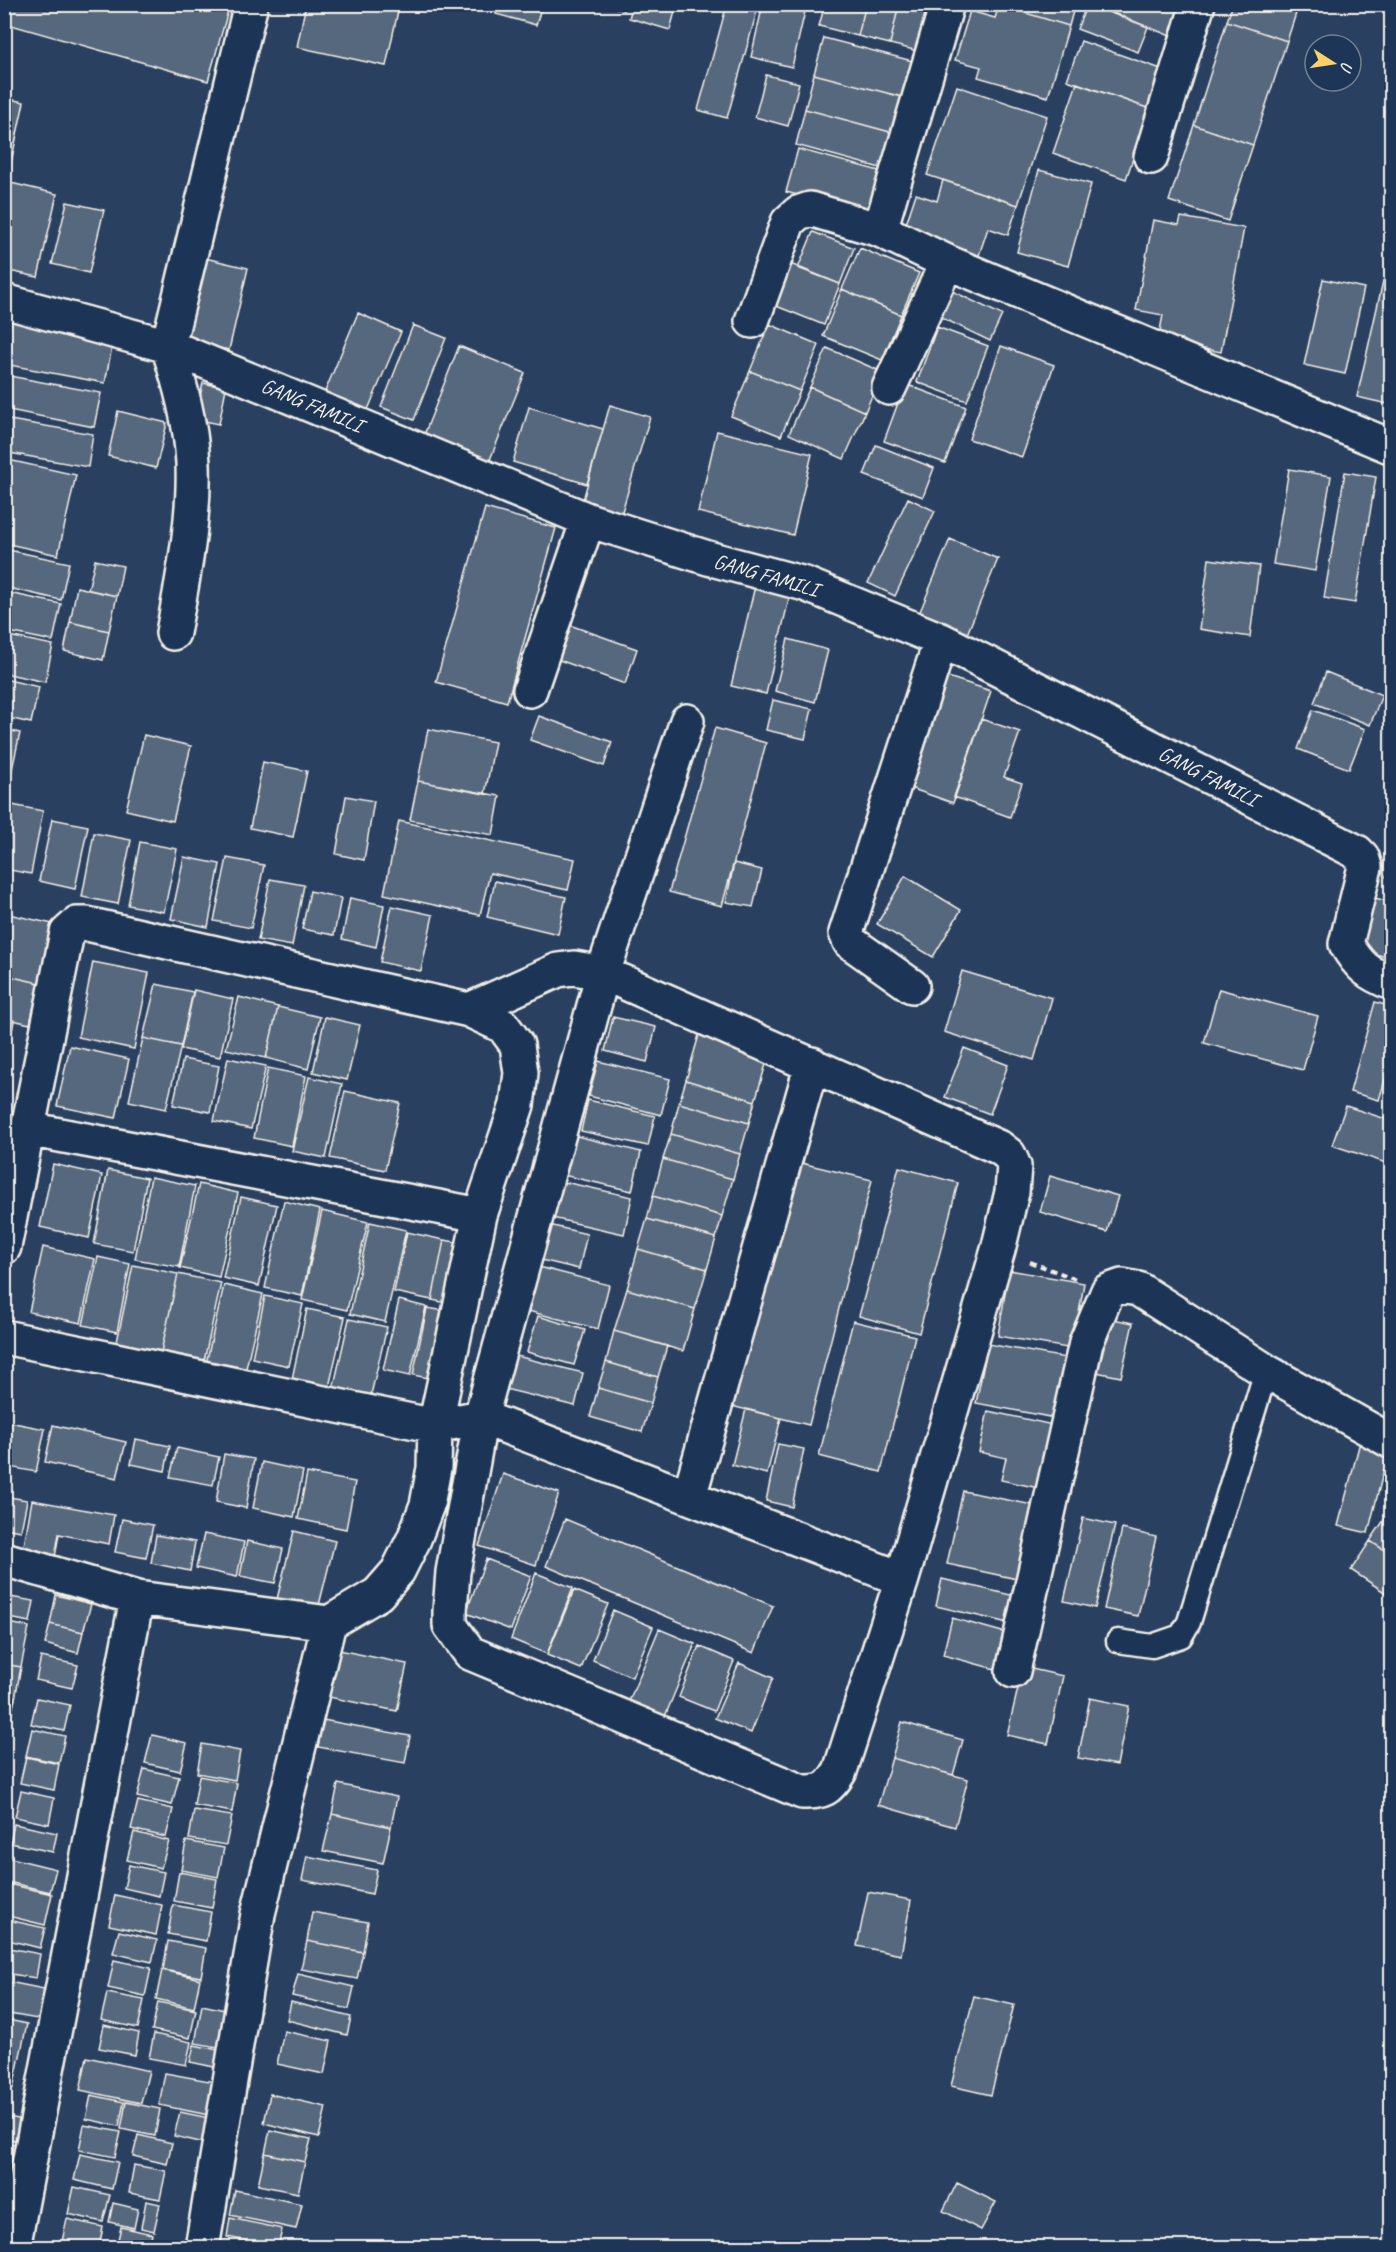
<svg xmlns="http://www.w3.org/2000/svg" width="1396" height="2252" viewBox="0 0 1396 2252" font-family="Caveat,sans-serif">
  <style>
    .building { fill: #56677d; stroke: #f4f1e8; stroke-width: 1.5 }
    .lines { fill: none; stroke-linecap: round; stroke-linejoin: round }
    .service-casing { stroke: #f4f1e8; stroke-width: 27 }
    .minor-casing { stroke: #f4f1e8; stroke-width: 38 }
    .path { stroke: #f4f1e8; stroke-width: 4; stroke-dasharray: 6 4.5; stroke-linecap: butt }
    .service { stroke: #1d3557; stroke-width: 22 }
    .minor { stroke: #1d3557; stroke-width: 33 }
    .labels { text-anchor: middle; dominant-baseline: central; stroke-width: 4.5; stroke-linejoin: round; paint-order: stroke }
    .street-label { font-size: 21px; fill: #f4f1e8; stroke: #1d3557 }
  </style>
  <rect width="100%" height="100%" fill="#2a4060"/>
  <filter id="ink" filterUnits="userSpaceOnUse"><feTurbulence type="fractalNoise" baseFrequency=".0167" numOctaves="2"/><feDisplacementMap in="SourceGraphic" scale="12" xChannelSelector="R" yChannelSelector="G"/><feConvolveMatrix kernelMatrix="1 2 1 2 8 2 1 2 1" color-interpolation-filters="sRGB"/></filter>
  <g filter="url(#ink)">
    <path class="building" d="M4 4H230L208 81 4 23Z
      M306 4H370L398 11 386 66 297 47Z
      M499 4H541L542 5 536 25 496 14Z
      M603 4H626L624 10Z
      M633 4H677L670 30 629 18Z
      M727 4H759L727 118 698 110Z
      M763 4H797L806 7 792 67 751 57Z
      M825 4H866L858 36 819 26Z
      M866 4H899L890 44 858 36Z
      M899 4H934L922 52 890 44Z
      M996 4H1075L1069 26Z
      M1087 4 1148 27 1138 52 1077 29Z
      M1091 4H1186L1173 37Z
      M1233 4H1299L1287 41 1227 21Z
      M999 5 1069 26 1048 97 978 77 981 67 955 60 970 11 995 18Z
      M1227 21 1287 41 1253 145 1194 125Z
      M824 38 924 64 914 100 814 74Z
      M1081 41 1164 70 1150 109 1067 80Z
      M814 74 914 100 905 136 805 109Z
      M766 75 799 83 788 126 755 117Z
      M1077 83 1150 109 1126 179 1053 153Z
      M957 86 1047 116 1018 205 927 175Z
      M4 98 24 102 4 195Z
      M805 109 905 136 895 172 796 145Z
      M1194 125 1253 145 1228 221 1169 201Z
      M798 149 894 175 883 218 786 192Z
      M1039 170 1091 184 1068 266 1017 252Z
      M943 180 1018 205 1008 235 988 228 978 258 903 233 916 194 937 201Z
      M11 183 57 194 38 277 4 270V213Z
      M67 202 104 210 89 273 52 264Z
      M1181 217 1244 228 1221 352 1158 341 1163 315 1136 310 1153 220 1179 225Z
      M813 232 854 248 840 284 798 268Z
      M860 248 919 273 901 315 842 289Z
      M205 258 248 268 229 350 187 341Z
      M778 259 840 284 824 325 761 300Z
      M1323 279 1364 288 1345 374 1304 365Z
      M1383 281 1392 283V405L1357 397Z
      M946 288 1002 315 990 341 934 314Z
      M842 289 901 315 882 360 823 336Z
      M13 311 115 331 105 383 4 364Z
      M358 313 401 332 364 419 321 401Z
      M769 324 819 345 800 391 750 371Z
      M413 325 446 338 414 420 381 407Z
      M937 327 988 346 967 401 917 382Z
      M459 346 525 373 489 462 424 435Z
      M1001 346 1054 365 1022 457 969 439Z
      M827 348 882 372 865 412 810 387Z
      M750 371 800 391 781 436 731 416Z
      M4 375 101 393 94 427 4 409Z
      M203 383 226 388 219 424 195 419Z
      M905 384 966 407 945 463 884 441Z
      M810 387 865 412 844 459 789 434Z
      M610 405 650 417 618 525 579 514Z
      M529 407 603 429 587 484 513 462Z
      M118 411 167 423 156 468 108 456Z
      M4 419 93 434 88 467 4 452Z
      M717 431 812 454 793 535 698 512Z
      M876 445 934 468 923 497 864 475Z
      M4 459 76 475 58 555 4 543Z
      M1289 469 1331 476 1315 571 1273 564Z
      M1345 472 1376 477 1355 603 1324 598Z
      M908 498 935 511 895 596 868 583Z
      M485 508 556 528 507 702 436 682Z
      M950 539 998 559 967 634 919 614Z
      M4 549 69 563 61 600 4 587Z
      M1209 559 1259 566 1250 637 1199 629Z
      M95 560 123 566 117 596 88 590Z
      M755 586 790 595 766 694 731 686Z
      M77 587 117 596 109 631 70 622Z
      M4 592 61 604 53 641 4 631Z
      M70 622 109 631 103 660 64 651Z
      M564 623 637 649 625 684 551 657Z
      M4 635 53 645 45 682 4 673Z
      M788 639 828 650 815 702 775 691Z
      M1326 672 1382 695 1370 725 1314 703Z
      M945 676 991 691 953 803 907 787Z
      M4 679 39 687 31 723 4 717Z
      M773 700 812 709 805 739 766 730Z
      M1313 710 1365 729 1349 769 1298 749Z
      M539 716 612 742 604 766 530 740Z
      M981 719 1020 732 1004 777 1022 783 1010 817 954 797Z
      M715 728 766 743 722 906 669 892Z
      M4 729 20 733 4 806Z
      M428 729 495 742 485 794 418 781Z
      M144 735 191 746 173 821 126 810Z
      M263 762 307 771 293 837 250 828Z
      M418 781 500 796 493 835 410 820Z
      M346 796 374 801 364 860 336 854Z
      M1392 797V819L1386 818Z
      M7 804 43 811 31 874 4 869V815Z
      M52 819 88 826 75 889 39 881Z
      M399 821 575 859 568 890 490 873 480 915 384 894Z
      M94 833 131 840 118 904 82 897Z
      M140 842 177 849 164 912 128 905Z
      M1392 856V878L1386 877Z
      M184 857 220 864 208 927 171 919Z
      M227 858 264 865 251 928 214 921Z
      M734 863 762 870 753 907 726 902Z
      M905 876 961 910 933 957 877 924Z
      M270 879 304 885 292 946 258 940Z
      M495 881 566 897 558 934 487 917Z
      M310 891 341 898 334 935 302 929Z
      M1366 896 1392 902V958L1353 949Z
      M350 898 384 905 376 947 342 939Z
      M392 906 433 915 421 971 380 962Z
      M4 913 53 924 39 983 4 975Z
      M93 962 149 973 134 1049 78 1037Z
      M962 971 1052 998 1034 1060 944 1032Z
      M4 975 39 983 30 1024 4 1018Z
      M156 984 193 992 181 1046 143 1038Z
      M1219 989 1318 1016 1303 1070 1204 1043Z
      M194 990 233 999 220 1057 181 1049Z
      M239 997 278 1007 266 1058 226 1049Z
      M1375 1002 1392 1007V1057L1379 1100 1350 1092Z
      M278 1007 320 1017 308 1069 266 1058Z
      M325 1017 360 1025 347 1080 313 1072Z
      M613 1017 656 1027 647 1062 605 1051Z
      M4 1019 14 1021 7 1054H4Z
      M699 1035 769 1054 755 1101 686 1080Z
      M143 1038 181 1046 166 1109 129 1101Z
      M70 1046 129 1059 116 1118 57 1106Z
      M964 1048 1008 1065 990 1114 945 1097Z
      M228 1058 266 1066 251 1129 214 1121Z
      M183 1059 219 1066 210 1112 173 1105Z
      M598 1061 670 1079 661 1115 589 1096Z
      M268 1068 306 1076 292 1146 254 1138Z
      M309 1077 342 1084 326 1158 292 1151Z
      M686 1080 755 1101 749 1123 679 1103Z
      M345 1091 400 1103 385 1170 330 1158Z
      M588 1100 655 1116 648 1146 581 1131Z
      M679 1103 749 1123 740 1154 671 1134Z
      M1346 1106 1392 1121V1165L1332 1145Z
      M671 1134 740 1154 733 1179 663 1159Z
      M573 1135 641 1152 632 1191 563 1175Z
      M663 1159 733 1179 722 1216 653 1196Z
      M789 1160 872 1180 809 1425 727 1405Z
      M53 1164 102 1175 89 1238 40 1227Z
      M899 1167 958 1183 919 1333 859 1316Z
      M108 1170 147 1178 133 1251 94 1244Z
      M1050 1176 1118 1196 1107 1232 1040 1212Z
      M151 1177 195 1186 179 1267 135 1259Z
      M560 1181 632 1197 624 1234 552 1218Z
      M199 1184 238 1193 219 1277 180 1268Z
      M653 1196 722 1216 716 1238 647 1219Z
      M241 1197 277 1205 259 1286 223 1278Z
      M284 1201 320 1210 302 1296 265 1288Z
      M322 1211 368 1222 347 1310 302 1300Z
      M647 1219 716 1238 707 1269 638 1249Z
      M370 1222 406 1230 385 1322 350 1314Z
      M549 1225 587 1234 579 1269 541 1260Z
      M407 1232 444 1240 432 1300 394 1292Z
      M444 1240 469 1244 456 1305 432 1300Z
      M43 1247 95 1259 81 1323 29 1312Z
      M638 1249 707 1269 695 1309 627 1289Z
      M98 1257 130 1264 117 1332 83 1325Z
      M133 1265 178 1274 161 1352 117 1342Z
      M539 1267 609 1285 598 1329 528 1311Z
      M1009 1270 1084 1283 1073 1349 998 1336Z
      M178 1274 221 1283 204 1361 161 1352Z
      M224 1285 263 1294 244 1377 205 1368Z
      M627 1289 695 1309 683 1351 614 1331Z
      M265 1296 303 1304 289 1366 252 1358Z
      M399 1300 426 1307 410 1376 383 1370Z
      M427 1308 452 1312 438 1380 413 1375Z
      M307 1309 345 1317 329 1387 292 1379Z
      M538 1316 585 1330 574 1365 527 1352Z
      M1103 1317 1133 1323 1121 1377 1091 1371Z
      M349 1319 387 1327 369 1403 332 1394Z
      M853 1321 915 1336 881 1472 819 1456Z
      M614 1331 667 1346 658 1377 606 1362Z
      M988 1344 1066 1358 1055 1418 976 1403Z
      M505 1353 583 1373 575 1406 497 1387Z
      M606 1362 658 1377 651 1403 598 1388Z
      M598 1388 651 1403 642 1432 590 1417Z
      M746 1409 781 1418 767 1474 732 1465Z
      M988 1411 1053 1425 1039 1488 1001 1480 1006 1458 979 1452Z
      M4 1421 45 1429 36 1472 4 1466Z
      M53 1425 126 1442 117 1478 45 1462Z
      M136 1439 170 1446 165 1471 131 1464Z
      M1360 1442 1389 1449 1368 1533 1338 1526Z
      M778 1444 804 1449 792 1507 766 1501Z
      M177 1448 219 1457 213 1485 170 1477Z
      M224 1454 254 1459 246 1508 216 1502Z
      M262 1462 303 1471 294 1517 253 1508Z
      M307 1473 355 1482 346 1529 298 1519Z
      M503 1474 559 1493 536 1565 479 1546Z
      M963 1491 1033 1505 1017 1579 947 1564Z
      M4 1496 27 1500 21 1531 4 1528Z
      M32 1500 114 1515 109 1544 59 1534 54 1563 22 1557Z
      M1392 1508V1555L1370 1541Z
      M1083 1518 1115 1525 1095 1608 1064 1601Z
      M122 1519 153 1525 146 1558 115 1552Z
      M565 1519 773 1606 754 1653 546 1566Z
      M1122 1529 1156 1537 1138 1616 1104 1609Z
      M294 1531 335 1541 318 1609 277 1599Z
      M204 1534 244 1542 237 1577 196 1568Z
      M156 1535 195 1542 190 1571 151 1563Z
      M247 1541 283 1549 275 1583 240 1576Z
      M1370 1541 1392 1555V1597L1351 1570Z
      M486 1559 531 1576 511 1630 466 1613Z
      M536 1573 573 1588 547 1654 511 1639Z
      M942 1579 1015 1596 1008 1623 936 1606Z
      M574 1590 608 1604 581 1669 547 1655Z
      M56 1595 91 1604 83 1632 50 1624Z
      M4 1596 34 1601 30 1622 4 1617Z
      M613 1610 653 1627 632 1677 593 1660Z
      M952 1618 1006 1633 995 1669 943 1655Z
      M4 1622 29 1627 21 1667 4 1664Z
      M50 1624 83 1632 78 1653 45 1644Z
      M659 1629 695 1644 663 1721 627 1706Z
      M699 1646 734 1661 714 1711 679 1697Z
      M339 1650 407 1664 397 1711 329 1697Z
      M41 1657 78 1665 72 1688 36 1680Z
      M739 1663 773 1678 751 1733 715 1718Z
      M4 1664 21 1667 15 1699 4 1697Z
      M1023 1667 1063 1676 1048 1744 1007 1735Z
      M4 1697 15 1699 9 1724 4 1723Z
      M37 1698 70 1705 64 1731 31 1724Z
      M1090 1698 1129 1706 1117 1765 1078 1758Z
      M323 1720 410 1736 405 1763 318 1747Z
      M902 1722 963 1740 953 1775 892 1758Z
      M4 1723 9 1724 4 1749Z
      M32 1729 65 1736 59 1763 26 1756Z
      M152 1735 187 1743 180 1771 145 1763Z
      M202 1744 240 1751 235 1780 197 1773Z
      M26 1757 59 1764 54 1790 20 1783Z
      M892 1758 968 1779 955 1827 878 1805Z
      M144 1769 179 1777 172 1805 137 1797Z
      M199 1776 237 1783 232 1812 194 1805Z
      M338 1784 397 1797 391 1827 332 1814Z
      M21 1791 54 1798 49 1824 15 1817Z
      M138 1801 173 1809 166 1837 131 1829Z
      M194 1810 232 1816 226 1845 189 1839Z
      M332 1814 391 1827 383 1863 323 1851Z
      M14 1824 57 1833 53 1852 10 1843Z
      M134 1832 169 1841 161 1868 127 1860Z
      M186 1841 224 1848 218 1877 181 1870Z
      M307 1856 377 1870 372 1894 302 1880Z
      M7 1857 56 1869 50 1892 4 1881Z
      M129 1865 164 1872 159 1896 124 1888Z
      M179 1872 217 1879 212 1908 174 1901Z
      M4 1883 52 1894 45 1925 4 1915Z
      M868 1892 911 1900 901 1955 857 1946Z
      M115 1895 162 1905 156 1935 109 1925Z
      M173 1905 211 1912 206 1941 168 1934Z
      M312 1912 368 1922 363 1952 307 1941Z
      M4 1919 45 1928 40 1948 4 1939Z
      M119 1931 157 1940 152 1962 113 1953Z
      M168 1941 206 1948 201 1977 163 1970Z
      M307 1941 363 1952 357 1979 301 1969Z
      M4 1947 40 1954 36 1978 4 1973Z
      M114 1960 151 1968 145 1996 108 1988Z
      M162 1970 200 1979 194 2008 156 1999Z
      M298 1974 354 1987 349 2009 292 1996Z
      M4 1981 49 1990 43 2020 4 2013Z
      M107 1993 144 2000 138 2028 101 2020Z
      M974 1996 1014 2005 991 2095 951 2086Z
      M158 2002 196 2010 190 2038 152 2030Z
      M291 2002 351 2017 347 2035 287 2020Z
      M202 2005 230 2011 223 2048 195 2043Z
      M4 2019 27 2024 13 2088 4 2086Z
      M104 2025 139 2033 135 2055 99 2048Z
      M284 2031 331 2041 324 2074 277 2064Z
      M154 2034 191 2042 186 2065 149 2058Z
      M194 2045 223 2051 219 2068 190 2062Z
      M87 2057 149 2071 141 2103 80 2090Z
      M165 2073 215 2082 209 2115 159 2105Z
      M4 2087 10 2088 6 2109H4Z
      M270 2094 326 2107 319 2137 264 2123Z
      M91 2095 124 2102 119 2126 86 2119Z
      M126 2102 160 2109 155 2136 121 2129Z
      M180 2112 209 2118 204 2143 174 2136Z
      M4 2116 23 2120 19 2141 4 2138Z
      M84 2125 121 2132 115 2157 79 2150Z
      M270 2130 311 2139 305 2162 265 2153Z
      M138 2135 172 2143 167 2164 133 2156Z
      M4 2142 22 2145 15 2181 4 2179Z
      M265 2153 305 2162 298 2193 258 2185Z
      M80 2154 118 2162 112 2189 74 2180Z
      M134 2165 166 2171 160 2199 129 2193Z
      M957 2183 996 2202 981 2230 943 2211Z
      M74 2187 110 2195 103 2222 68 2214Z
      M235 2190 302 2204 296 2229 230 2215Z
      M146 2201 160 2204 154 2231 141 2228Z
      M113 2203 138 2209 134 2228 109 2222Z
      M230 2218 282 2229 278 2247 227 2237Z
      M67 2219 103 2227 99 2248 61 2246Z
      M121 2227 152 2234 149 2248H116Z"/>
    <g class="lines">
      <g class="service-casing">
        <path id="service" d="M1118 1641 1152 1646 1181 1636 1189 1622 1266 1371"/>
      </g>
      <g class="minor-casing">
        <path id="minor" d="M1151 157 1198 4
          M880 230 947 4
          M4 301 168 346 588 520 708 558 805 584 941 640 1357 852 1362 857 1365 867 1346 944C1359 966 1368 974 1392 983
          M752 321 788 222 798 213 810 209 880 230 947 262 1392 447
          M889 388 947 262
          M173 633C183 577 195 520 193 463 191 423 180 384 168 346L251 4
          M530 690 588 520
          M912 986 850 942 846 933 941 640
          M469 1010 558 970 574 968 603 973 1000 1148 1009 1155 1014 1166 1012 1192 998 1250 902 1579 840 1771C828 1790 824 1792 802 1792L470 1653 450 1625V1611L453 1572 481 1417 603 973 687 721
          M28 1129 480 1215
          M4 1247 67 933 77 924H87L469 1010 503 1026 517 1045 521 1073 517 1105 480 1215 435 1426 434 1468 427 1505 414 1539 398 1571 378 1594 329 1623 137 1598 4 1559
          M4 1337 435 1426 481 1417 902 1579
          M689 1497 812 1064
          M1013 1671 1086 1343 1108 1291 1122 1286 1138 1289 1266 1371 1392 1442
          M13 2248 137 1598
          M202 2248 258 1914 329 1623"/>
      </g>
      <path class="path" d="M1030 1262 1076 1279"/>
      <use href="#service" class="service"/>
      <use href="#minor" class="minor"/>
    </g>
  </g>
  <g class="labels">
    <g class="street-label">
      <text transform="translate(312 405) rotate(23)">GANG FAMILI</text>
      <text transform="translate(766 575) rotate(16)">GANG FAMILI</text>
      <text transform="translate(1208 776) rotate(27)">GANG FAMILI</text>
    </g>
  </g>
  <rect width="1396" height="2252" fill="none" stroke="#1d3557" stroke-width="24"/>
  <rect x="12" y="12" width="1372" height="2228" fill="none" stroke="#f4f1e8" stroke-width="2" filter="url(#ink)"/>
  <g transform="translate(1333 63) rotate(102)"><circle r="28" fill="#1d3557" stroke="#738091" stroke-width="1.5"/>
  <path d="M0-4.5L10 22L0 15L-10 22Z" fill="#ffd166"/>
  <text y="-9" font-size="16" font-weight="bold" text-anchor="middle" fill="#f4f1e8">U</text>
  </g>
</svg>
